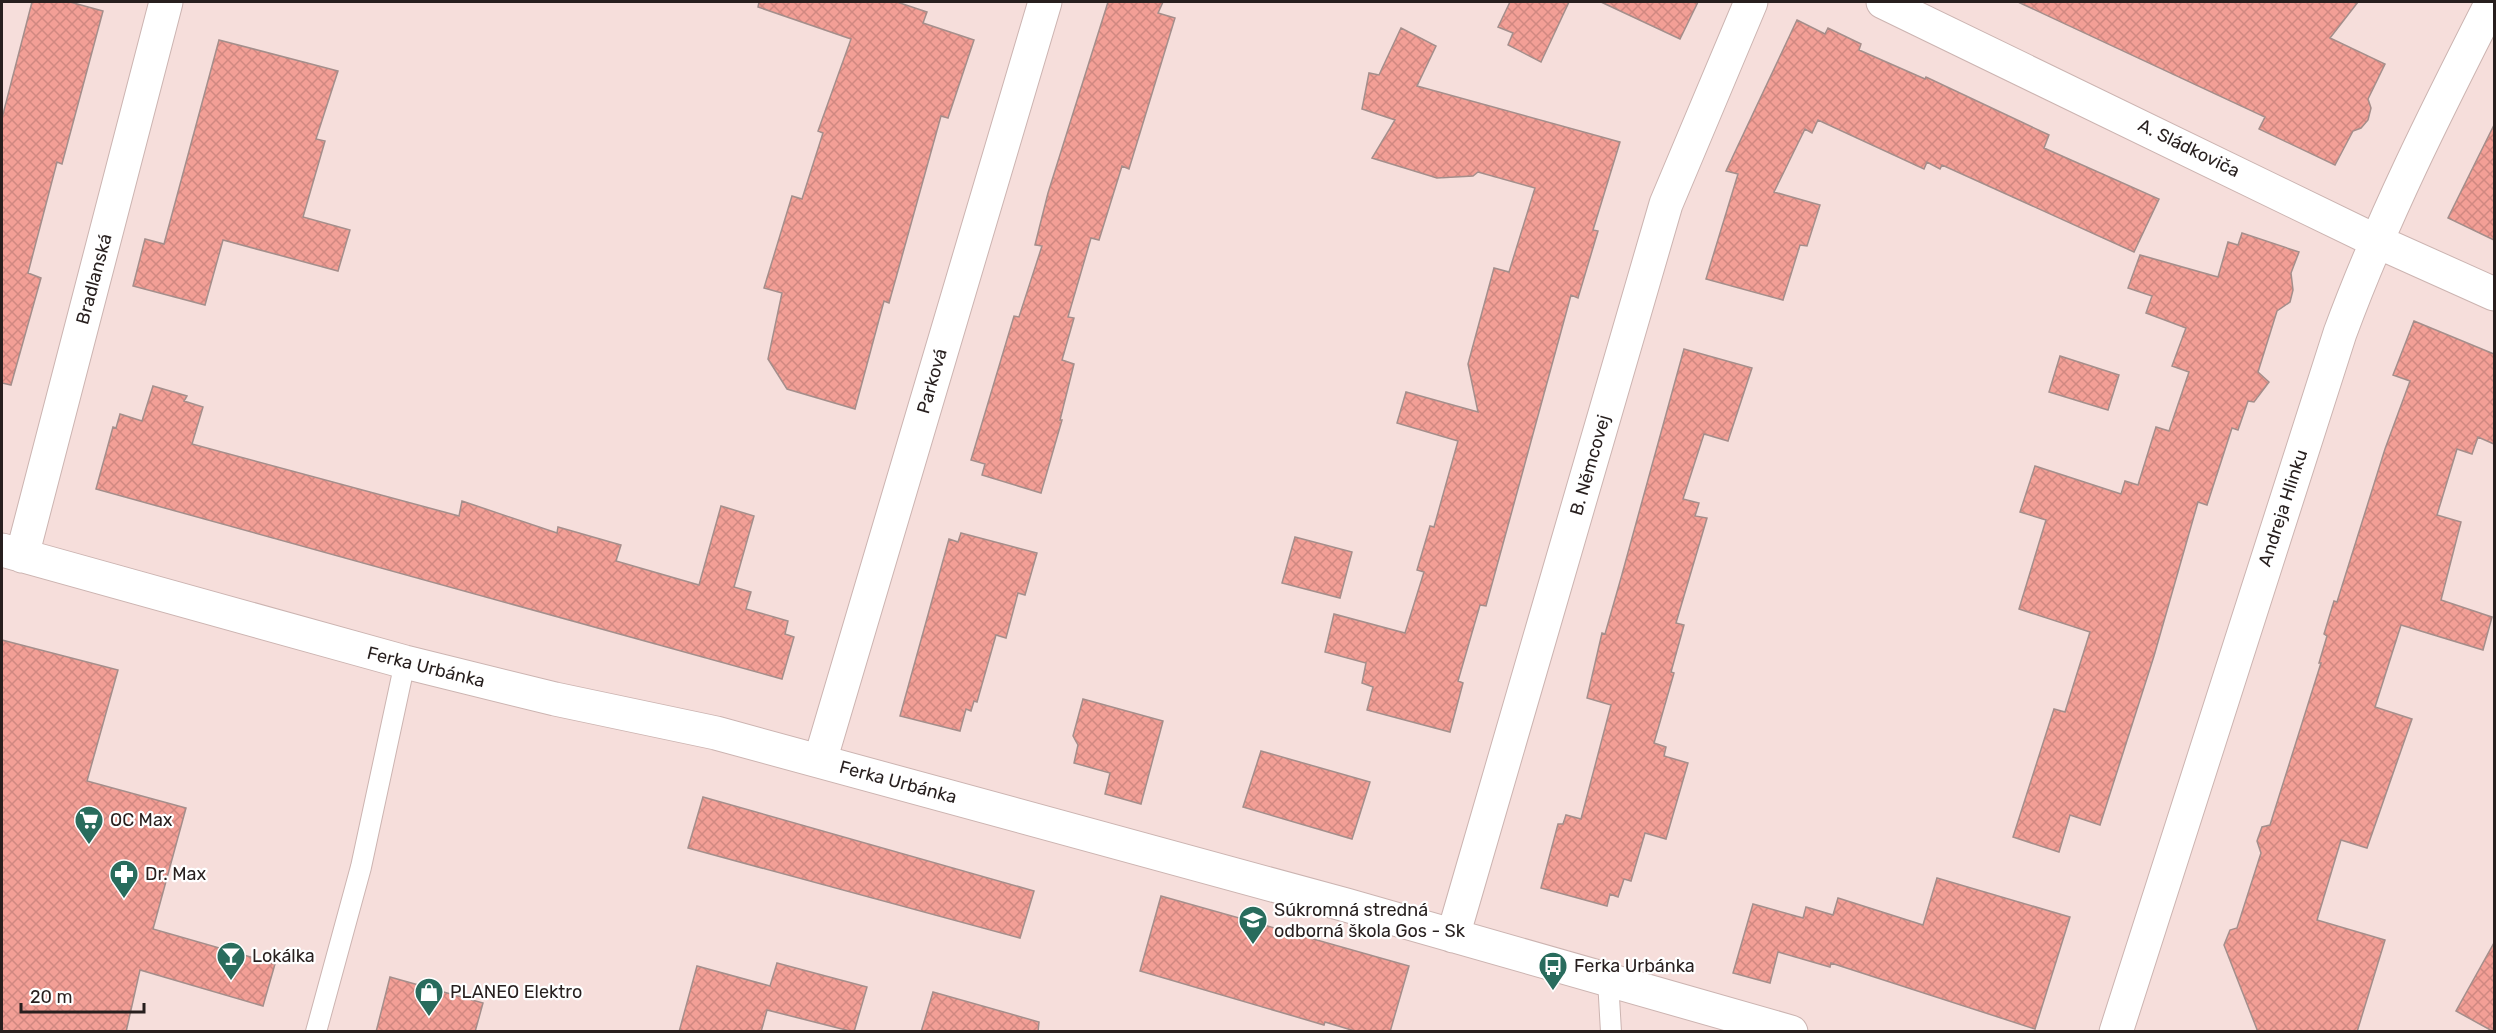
<svg xmlns="http://www.w3.org/2000/svg" width="2496" height="1033" viewBox="0 0 2496 1033" font-family="Rubik,sans-serif">
  <style>
    .building { fill: url(#building-cross-hatch); stroke: #a48e8b; stroke-width: 1.5 }
    .lines { fill: none; stroke-linecap: round; stroke-linejoin: round }
    .lane-casing { stroke: #ccb4b1; stroke-width: 22 }
    .street-casing { stroke: #ccb4b1; stroke-width: 35 }
    .lane { stroke: #fff; stroke-width: 20 }
    .street { stroke: #fff; stroke-width: 33 }
    .labels { text-anchor: middle; dominant-baseline: central; stroke-width: 4.5; stroke-linejoin: round; paint-order: stroke }
    .street-label { font-size: 18px; fill: #271f1e; stroke: #fff }
    .poi-label { font-size: 18px; fill: #271f1e; stroke: #fff; text-anchor: start }
  </style>
  <defs>
    <pattern id="building-cross-hatch" width="8" height="8" patternUnits="userSpaceOnUse" patternTransform="scale(1.5)"><rect width="8" height="8" fill="#f39f96"/><path d="M0 0l8 8M0 8l8-8" fill="none" stroke="#d08881"/></pattern>
  </defs>
  <rect width="100%" height="100%" fill="#f6dedb"/>
  <path class="building" d="M32 2H70L103 11 62 164 57 162 28 273 41 278 11 385 2 383V118Z
    M759 2H897L927 12 923 23 974 40 948 118 941 116 889 303 884 301 855 409 787 389 768 359 782 293 764 288 792 196 802 199 823 133 818 131 851 39 758 7Z
    M1108 2H1163L1158 13 1175 18 1129 169 1122 166 1099 240 1091 238 1068 317 1074 318 1062 360 1074 364 1060 420H1062L1041 493 982 475 985 464 971 460 1014 316 1019 317 1042 246 1035 245 1048 193Z
    M1510 2H1569L1541 62 1508 45 1513 33 1498 27Z
    M1601 2H1698L1680 39Z
    M2018 2H2358L2330 38 2385 64 2368 99 2371 108 2368 120 2361 128 2353 131 2335 165 2259 129 2265 117Z
    M1797 20 1825 34 1828 28 1861 44 1859 50 1925 79 1926 77 2049 135 2044 148 2159 199 2134 252 1942 165 1940 169 1927 162 1924 169 1818 120 1812 133 1805 129 1774 192 1820 205 1807 246 1800 245 1783 300 1706 279 1738 174 1726 171Z
    M1401 28 1436 46 1417 86 1620 142 1593 230 1598 231 1578 298 1571 295 1486 606 1480 605 1458 681 1463 683 1450 732 1367 710 1373 687 1362 683 1366 663 1325 652 1334 614 1405 633 1424 572 1417 570 1430 526 1434 527 1458 441 1397 423 1406 392 1478 412 1468 364 1494 268 1509 272 1535 188 1478 172 1473 176 1437 178 1372 158 1395 120 1362 109 1369 73 1379 75Z
    M219 40 338 71 316 139 325 141 303 217 350 230 338 271 223 240 205 305 133 286 145 239 164 244Z
    M2494 125V240L2448 218Z
    M2242 233 2299 252 2291 273 2293 290 2290 302 2277 311 2258 372 2269 382 2254 402 2248 401 2238 430 2232 428 2207 505 2198 502 2154 656 2100 825 2070 815 2059 852 2013 837 2054 709 2065 712 2090 632 2019 609 2046 520 2020 512 2035 466 2121 494 2125 481 2138 485 2156 427 2169 431 2189 372 2172 366 2186 328 2146 313 2152 296 2128 288 2140 255 2218 277 2228 242 2238 245Z
    M2414 321 2494 354V444L2478 437 2472 454 2457 449 2437 515 2461 522 2441 600 2492 617 2483 650 2401 625 2375 707 2412 719 2367 848 2341 840 2317 920 2385 940 2357 1032H2258L2224 945 2230 930 2237 928 2261 853 2257 841 2262 827 2270 825 2321 663H2319L2327 636 2324 634 2334 601 2337 602 2385 449 2410 381 2393 375Z
    M1684 349 1752 368 1728 441 1704 434 1683 499 1699 503 1695 516 1707 518 1676 623 1684 625 1671 672 1674 673 1654 743 1666 747 1664 756 1688 763 1666 839 1645 833 1631 881 1624 879 1618 897 1610 894 1607 906 1541 888 1558 824H1563L1566 815 1581 819 1611 705 1587 698 1602 633 1605 634 1621 578Z
    M2060 356 2119 375 2108 410 2049 392Z
    M153 386 187 396 184 401 203 407 192 444 459 516 462 501 557 533 558 527 621 545 616 561 699 585 721 506 754 516 734 587 751 592 746 609 788 621 785 634 794 637 782 679 96 489 113 427 116 428 120 414 142 421Z
    M961 533 1037 553 1025 595 1018 593 1006 638 996 635 977 702 974 701 971 711 966 709 960 731 900 716 949 539 958 542Z
    M1295 537 1352 552 1340 598 1282 583Z
    M2 640 118 670 87 781 186 808 153 929 275 964 263 1006 140 970 126 1032H2Z
    M1083 699 1163 721 1141 804 1105 794 1110 773 1074 763 1078 745 1073 736Z
    M1261 751 1370 782 1352 839 1243 807Z
    M703 797 1034 891 1020 938 688 848Z
    M1937 878 2070 917 2035 1029 1831 963 1830 967 1778 952 1770 983 1733 973 1753 904 1803 918 1806 907 1833 915 1838 898 1923 925Z
    M1161 896 1409 966 1390 1032H1358L1325 1022 1324 1025 1140 971Z
    M2494 943V1032L2456 1011Z
    M777 963 867 987 854 1032 767 1010 761 1032H679L697 966 770 986Z
    M390 977 483 1003 475 1032H376Z
    M933 992 1039 1022 1038 1032H921Z"/>
  <g class="lines">
    <g class="lane-casing">
      <path id="lane" d="M1608 980 1611 1032
        M316 1032 361 867 405 662"/>
    </g>
    <g class="street-casing">
      <path id="street" d="M1883 2 2376 241 2494 294
        M2 550 405 662 555 699 716 733 1346 905 1791 1032
        M22 556 166 2
        M820 761 1045 2
        M1453 936 1666 204 1751 2
        M2116 1032 2340 333C2382 219 2437 110 2492 2"/>
    </g>
    <use href="#lane" class="lane"/>
    <use href="#street" class="street"/>
  </g>
  <defs>
    <g id="supermarket-pin" transform="scale(1.5)"><path d="M0 17L-7.5 6A9.5 9.5 0 1 1 7.5 6Z" fill="#296c5d" stroke="#fff"/><path d="M-6-5.5h2.5l.6 2H6L4.5 2H-2.5L-4.4-4H-6ZM-1.5 3.2a1.3 1.3 0 1 0 .1 0ZM3 3.2a1.3 1.3 0 1 0 .1 0Z" fill="#fff"/></g>
    <g id="pharmacy-pin" transform="scale(1.5)"><path d="M0 17L-7.5 6A9.5 9.5 0 1 1 7.5 6Z" fill="#296c5d" stroke="#fff"/><path d="M-2-6h4v4h4v4h-4v4h-4v-4h-4v-4h4Z" fill="#fff"/></g>
    <g id="school-pin" transform="scale(1.5)"><path d="M0 17L-7.5 6A9.5 9.5 0 1 1 7.5 6Z" fill="#296c5d" stroke="#fff"/><path d="M0-5L7-2L0 1L-7-2ZM-4 1L0 2.5L4 1V4Q0 6-4 4Z" fill="#fff"/></g>
    <g id="bar-pin" transform="scale(1.5)"><path d="M0 17L-7.5 6A9.5 9.5 0 1 1 7.5 6Z" fill="#296c5d" stroke="#fff"/><path d="M-6-5H6L.8 .8V4.5H3.5V6h-7V4.5H-.8V.8Z" fill="#fff"/></g>
    <g id="bus-pin" transform="scale(1.5)"><path d="M0 17L-7.5 6A9.5 9.5 0 1 1 7.5 6Z" fill="#296c5d" stroke="#fff"/><path d="M-5-6H5V4H4V6H2V4H-2V6H-4V4H-5ZM-3.5-4V0h7V-4ZM-3.5 1.2v1.5H-2V1.2ZM2 1.2v1.5H3.5V1.2Z" fill="#fff"/></g>
    <g id="shop-pin" transform="scale(1.5)"><path d="M0 17L-7.5 6A9.5 9.5 0 1 1 7.5 6Z" fill="#296c5d" stroke="#fff"/><path d="M-5-2.5h2.3a2.7 3.5 0 0 1 5.4 0H5L5.5 6h-11ZM-1.5-2.5h3a1.5 2.3 0 0 0-3 0Z" fill="#fff"/></g>
  </defs>
  <g fill-rule="evenodd">
    <use href="#supermarket-pin" x="89" y="820"/>
    <use href="#pharmacy-pin" x="124" y="874"/>
    <use href="#school-pin" x="1253" y="920"/>
    <use href="#bar-pin" x="231" y="956"/>
    <use href="#bus-pin" x="1553" y="966"/>
    <use href="#shop-pin" x="429" y="992"/>
  </g>
  <g class="labels">
    <g class="street-label">
      <text transform="translate(2189 148) rotate(26)">A. Sládkoviča</text>
      <text transform="translate(94 279) rotate(-75)">Bradlanská</text>
      <text transform="translate(932 381) rotate(-74)">Parková</text>
      <text transform="translate(1590 465) rotate(-74)">B. Němcovej</text>
      <text transform="translate(2283 508) rotate(-72)">Andreja Hlinku</text>
      <text transform="translate(426 667) rotate(14)">Ferka Urbánka</text>
      <text transform="translate(898 782) rotate(15)">Ferka Urbánka</text>
    </g>
    <g class="poi-label">
      <text x="110" y="820">OC Max</text>
      <text x="145" y="874">Dr. Max</text>
      <text x="1274" y="910">Súkromná stredná<tspan x="1274" dy="21">odborná škola Gos - Sk</tspan></text>
      <text x="252" y="956">Lokálka</text>
      <text x="1574" y="966">Ferka Urbánka</text>
      <text x="450" y="992">PLANEO Elektro</text>
    </g>
  </g>
  <rect width="2496" height="1033" fill="none" stroke="#271f1e" stroke-width="6"/>
  <path d="M21 1003v9h123v-9" fill="none" stroke="#271f1e" stroke-width="3"/>
  <text x="30" y="1003" font-size="18" fill="#271f1e" stroke="#ffffff" stroke-width="4.5" paint-order="stroke">20 m</text>
</svg>
